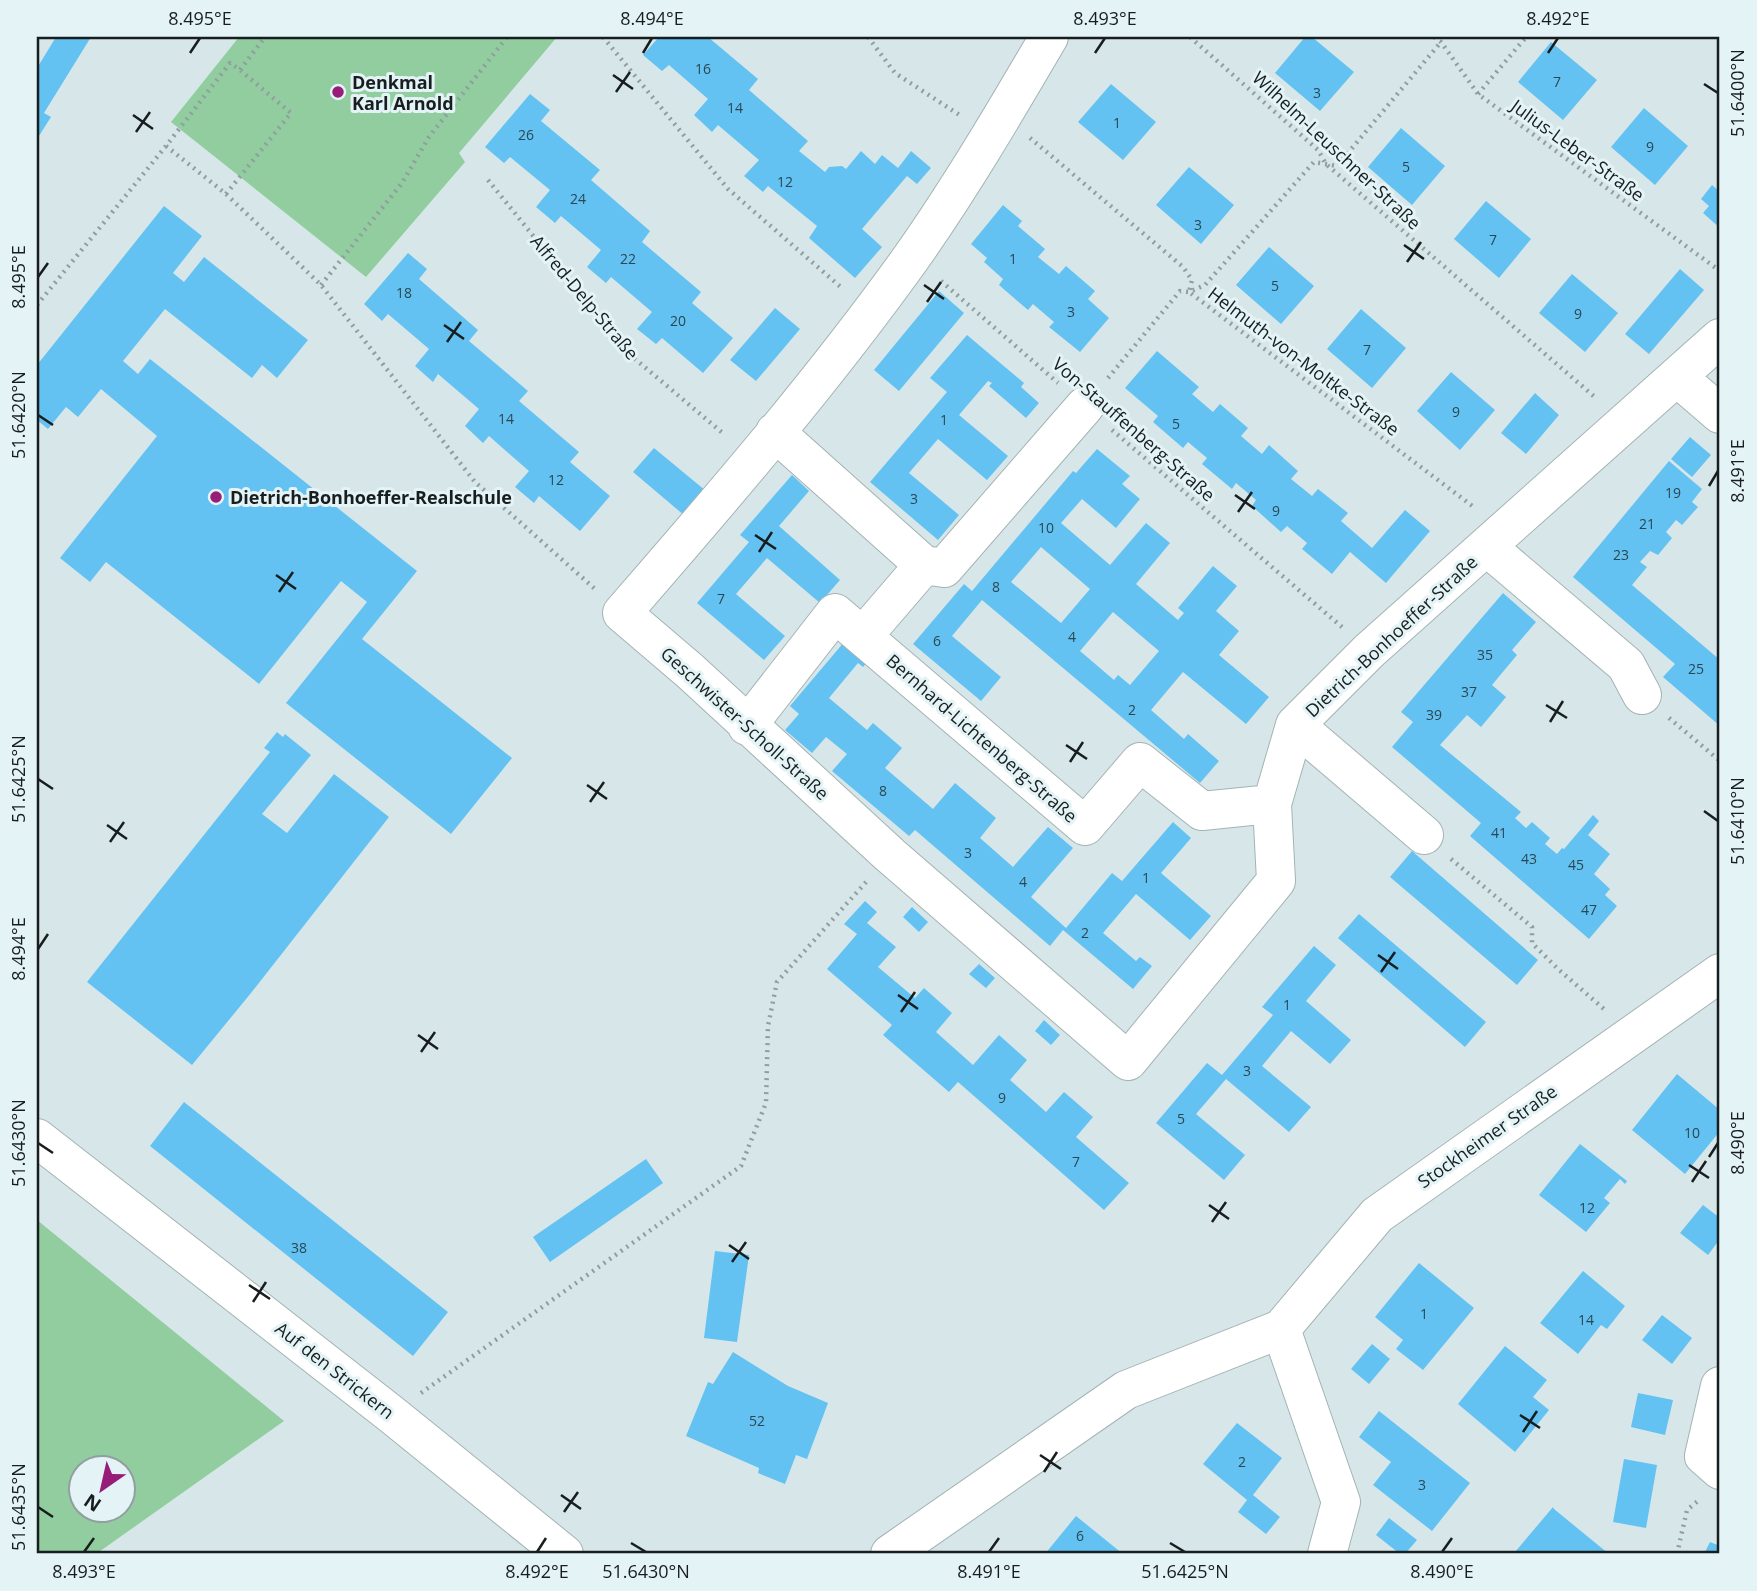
<svg xmlns="http://www.w3.org/2000/svg" width="1757" height="1591" viewBox="0 0 1757 1591" font-family="'Open Sans',sans-serif">
  <style>
    .green { fill: #91cd9f; fill-rule: evenodd }
    .building { fill: #63c2f1; fill-rule: evenodd }
    .lines { fill: none; stroke-linecap: round; stroke-linejoin: round }
    .minor-casing { stroke: #a3b3b4; stroke-width: 40 }
    .path { stroke: #919e9f; stroke-width: 4.5; stroke-dasharray: 2 5; stroke-linecap: butt }
    .minor { stroke: #fff; stroke-width: 38 }
    .ticks { fill: none; stroke: #181e1f; stroke-width: 2.5 }
    .poi-dot { fill: #961e79; stroke: #e4f4f6; stroke-width: 2.5 }
    .labels { text-anchor: middle; dominant-baseline: central; stroke-width: 6; stroke-linejoin: round; paint-order: stroke }
    .number-label { font-size: 14px; fill: #2b4754 }
    .poi-label { font-size: 18px; font-weight: bold; fill: #181e1f; stroke: #e4f4f6; text-anchor: start }
    .street-label { font-size: 18px; fill: #181e1f; stroke: #e4f4f6 }
    .neatline { fill: none; stroke: #181e1f; stroke-width: 2.5 }
    .ticks-label { font-size: 18px; text-anchor: middle; fill: #181e1f }
  </style>
  <rect width="100%" height="100%" fill="#d7e7e9"/>
  <path class="green" d="M239 37H557L459 153 465 162 366 277 171 122Z
    M37 1220 284 1421 96 1554H37ZM80 1468H122V1510H80Z"/>
  <path class="building" d="M56 37H91L44 113 51 117 37 139V68Z
    M659 37H708L758 79 749 90 808 141 799 151 825 172 829 167 842 166 846 169 861 151 875 164 882 155 898 168 911 151 931 168 917 184 907 176 862 229 882 247 855 278 809 238 817 226 768 186 763 192 744 176 759 160 718 125 712 132 694 115 708 99 669 65 662 71 643 55Z
    M1305 37H1312L1354 72 1320 111 1275 73Z
    M1551 42 1597 80 1563 120 1518 82Z
    M1111 84 1156 122 1123 160 1078 122Z
    M530 94 550 110 541 121 600 170 591 180 650 231 642 242 701 292 692 303 733 338 703 373 662 338 656 344 637 329 652 312 611 277 606 283 587 267 601 250 561 216 555 223 536 207 550 190 510 157 504 163 485 147Z
    M1644 108 1688 146 1655 185 1611 147Z
    M1401 128 1445 166 1412 205 1368 167Z
    M1189 167 1234 205 1201 244 1156 205Z
    M1712 185 1720 192V228L1703 213 1709 206 1701 199Z
    M1486 201 1531 239 1499 278 1454 239Z
    M1003 205 1022 221 1018 226 1045 249 1038 257 1059 274 1066 266 1095 291 1088 299 1109 318 1080 352 1049 327 1054 322 1033 304 1028 310 999 285 1003 279 984 262 987 258 971 244Z
    M164 206 202 236 173 273 184 282 204 257 308 340 277 378 262 365 252 378 165 309 123 361 138 374 150 359 417 571 362 639 512 758 451 834 286 703 367 602 341 581 259 684 106 562 90 582 60 558 157 436 101 389 78 417 66 407 48 429 37 420V365Z
    M1269 247 1314 286 1281 324 1236 285Z
    M408 253 427 269 419 279 478 330 469 341 528 391 519 401 579 452 570 462 610 496 580 531 539 496 534 503 515 487 529 471 489 436 483 443 465 426 479 409 438 374 433 382 415 366 429 349 388 314 382 321 364 304Z
    M1680 269 1704 290 1649 354 1625 334Z
    M1572 274 1618 313 1585 352 1539 313Z
    M939 291 964 313 899 391 874 370Z
    M775 308 800 329 756 381 730 360Z
    M1361 309 1406 348 1372 388 1327 349Z
    M967 335 1024 383 1021 387 1039 403 1026 418 989 386 992 383 988 381 959 415 1008 456 987 480 938 439 909 473 959 515 938 540 870 482 947 392 930 378Z
    M1157 351 1199 387 1192 394 1213 412 1220 404 1248 428 1241 436 1262 454 1269 445 1298 471 1291 479 1312 496 1318 489 1348 513 1341 521 1372 548 1405 510 1430 531 1386 583 1350 552 1332 574 1302 549 1307 543 1287 526 1281 532 1252 506 1256 500 1236 483 1232 489 1202 464 1207 458 1188 442 1183 448 1153 422 1158 416 1125 388Z
    M1451 372 1495 410 1460 450 1417 411Z
    M1535 393 1559 415 1526 454 1501 433Z
    M1690 437 1711 455 1692 477 1671 459Z
    M654 448 706 491 685 516 633 472Z
    M1097 449 1130 476 1122 484 1140 499 1116 528 1082 499 1061 523 1110 565 1146 523 1170 543 1136 584 1178 620 1184 613 1178 608 1213 566 1237 586 1216 611 1239 631 1219 655 1269 697 1246 724 1183 672 1151 710 1184 739 1188 734 1219 761 1200 783 982 600 952 636 1001 677 981 701 913 644 964 584 972 591 1073 471 1076 473ZM1041 547 1090 589 1061 623 1011 582ZM1113 612 1159 651 1130 685 1118 675 1114 680 1080 651Z
    M1669 461 1702 489 1692 502 1698 507 1682 525 1676 520 1666 532 1672 538 1658 555 1650 551 1640 562 1647 567 1632 585 1720 660V726L1663 677 1675 664 1573 577Z
    M792 475 809 491 779 526 840 580 820 603 767 558 736 594 785 636 764 660 697 603 749 542 740 535Z
    M1503 593 1536 622 1512 650 1517 655 1492 685 1506 697 1481 727 1467 715 1440 745 1521 812 1515 818 1526 828 1532 822 1550 838 1545 844 1557 854 1562 848 1564 849 1593 815 1599 821 1588 835 1610 854 1594 874 1610 889 1605 895 1617 906 1589 939 1470 836 1481 823 1392 747 1413 722 1401 712Z
    M850 635 873 655 863 667 858 663 829 698 867 730 873 723 902 748 885 768 933 809 955 783 996 818 980 838 1013 867 1048 827 1073 848 1031 897 1066 928 1112 873 1122 881 1173 822 1191 838 1161 873 1211 916 1190 940 1136 894 1103 933 1136 961 1140 957 1152 966 1133 989 1063 930 1050 946 915 830 909 836 832 771 847 754 826 737 812 753 785 730 799 714 790 706Z
    M277 732 283 737 285 734 311 755 262 814 287 833 334 774 389 817 251 993 192 1065 87 982 270 752 264 748Z
    M1412 851 1538 960 1517 985 1390 877Z
    M865 901 877 912 867 923 896 947 878 967 915 998 924 988 952 1013 936 1032 973 1065 999 1035 1027 1060 1010 1080 1046 1112 1064 1092 1093 1117 1076 1137 1129 1183 1104 1210 958 1082 949 1092 883 1035 892 1025 827 969 857 934 844 924Z
    M912 907 928 922 919 932 903 917Z
    M1359 914 1486 1022 1465 1047 1338 938Z
    M1314 946 1336 965 1306 1001 1351 1040 1330 1064 1291 1031 1262 1066 1311 1107 1289 1132 1226 1079 1196 1114 1245 1155 1224 1180 1156 1123 1207 1063 1222 1075 1273 1015 1262 1007Z
    M979 964 995 978 986 988 969 974Z
    M1044 1020 1060 1035 1051 1045 1035 1031Z
    M1677 1074 1720 1110V1131L1685 1174 1632 1130Z
    M184 1102 448 1312 413 1356 150 1146Z
    M1580 1144 1627 1181 1625 1184 1620 1179 1604 1198 1610 1203 1586 1232 1539 1195Z
    M646 1159 663 1183 550 1262 533 1237Z
    M1703 1205 1720 1218V1239L1708 1255 1680 1233Z
    M715 1251 749 1255 737 1342 704 1338Z
    M1419 1263 1474 1308 1423 1370 1396 1349 1403 1340 1375 1317Z
    M1583 1271 1625 1306 1607 1329 1601 1325 1578 1354 1540 1323Z
    M1662 1315 1692 1338 1672 1364 1642 1340Z
    M1372 1344 1390 1359 1369 1384 1351 1369Z
    M1505 1346 1547 1380 1533 1397 1549 1410 1515 1452 1458 1404Z
    M733 1352 788 1386 828 1403 807 1459 796 1455 785 1484 758 1473 759 1468 686 1436 708 1382 713 1384Z
    M1638 1393 1673 1400 1665 1435 1631 1427Z
    M1379 1411 1470 1483 1432 1531 1373 1485 1391 1462 1359 1437Z
    M1237 1423 1282 1458 1253 1495 1280 1517 1266 1534 1238 1512 1247 1500 1203 1464Z
    M1624 1459 1657 1465 1646 1528 1613 1522Z
    M1553 1507 1554 1509 1609 1554H1517L1515 1552Z
    M1076 1516 1123 1554H1045Z
    M1389 1518 1417 1540 1405 1554H1400L1376 1535Z
    M1710 1542 1720 1546V1554H1704Z"/>
  <g class="lines">
    <g class="minor-casing">
      <path id="minor" d="M1049 37C1005 112 961 187 911 258 822 382 722 498 622 613L690 671 890 855 1128 1061 1276 881 1272 804 1295 725 1369 651 1720 338
        M1677 377 1720 414
        M775 432 924 565
        M1487 547 1626 665 1642 695
        M863 636 924 565 944 568 1085 406
        M1295 725 1424 835
        M747 726 835 613 1085 826 1140 762 1202 811 1272 804
        M37 1138 391 1414 564 1554
        M1281 1329 1341 1502 1327 1554
        M1720 1386 1704 1456 1720 1470
        M890 1554 1126 1390 1281 1329 1377 1215 1720 973"/>
    </g>
    <path class="path" d="M603 37 728 189 843 289
      M868 37 895 73 961 116
      M1190 37 1318 150 1326 164 1597 399
      M1434 37 1441 42 1478 94 1720 271
      M1478 94 1526 37
      M1030 138 1183 267 1192 280 1189 292 1475 508
      M166 146 226 194 321 285 475 482 595 589
      M488 180 628 353 725 435
      M226 194 291 113 240 70
      M941 281 1058 383
      M321 285 402 183 429 137 507 37
      M37 305 166 146 230 63 240 70 265 37
      M1108 378 1180 291 1189 292 1205 285 1314 162 1337 166 1441 42
      M1112 430 1342 627
      M1669 718 1720 761
      M1451 859 1532 927V943L1558 969 1604 1009
      M421 1393 741 1166 766 1103 768 1026 777 982 866 882
      M1677 1554 1687 1510 1698 1501"/>
    <use href="#minor" class="minor"/>
  </g>
  <path class="ticks" d="M190 53 200 38M643 53 652 38M1095 53 1105 38M1548 53 1558 38M613 75 633 89M1704 84 1718 93M616 92 630 72M133 115 153 129M136 132 150 112M1404 245 1424 259M1407 262 1421 242M38 277 48 263M924 285 944 299M927 302 941 282M444 325 464 339M447 342 461 322M38 415 53 425M1709 486 1718 471M1235 495 1255 509M1238 512 1252 492M755 535 776 549M759 552 772 532M276 575 296 589M279 592 293 572M1546 705 1567 718M1550 722 1563 701M1066 745 1087 759M1070 762 1083 742M38 779 53 789M587 785 607 799M590 802 604 782M1704 811 1718 821M107 825 127 839M110 842 124 822M38 949 48 934M1378 955 1398 969M1381 972 1395 952M898 995 918 1009M901 1012 915 992M418 1035 438 1049M421 1052 435 1032M38 1143 53 1153M1709 1157 1718 1143M1689 1165 1709 1178M1692 1182 1706 1161M1209 1205 1229 1219M1212 1222 1226 1202M729 1245 749 1259M732 1262 746 1242M249 1285 270 1299M253 1302 266 1282M1520 1415 1540 1428M1523 1432 1537 1411M1040 1455 1061 1469M1044 1472 1057 1452M561 1495 581 1509M38 1507 53 1517M564 1512 578 1492M631 1543 646 1552M1170 1543 1185 1552M84 1552 94 1538M537 1552 546 1538M989 1552 999 1538M1442 1552 1452 1538"/>
  <g class="poi-dot">
    <circle cx="338" cy="92" r="7"/>
    <circle cx="216" cy="497" r="7"/>
  </g>
  <g class="labels">
    <g class="number-label">
      <text x="703" y="68">16</text>
      <text x="1557" y="81">7</text>
      <text x="1317" y="92">3</text>
      <text x="735" y="107">14</text>
      <text x="1117" y="122">1</text>
      <text x="526" y="134">26</text>
      <text x="1650" y="146">9</text>
      <text x="1406" y="166">5</text>
      <text x="785" y="181">12</text>
      <text x="578" y="198">24</text>
      <text x="1198" y="224">3</text>
      <text x="1493" y="239">7</text>
      <text x="628" y="258">22</text>
      <text x="1013" y="258">1</text>
      <text x="1275" y="285">5</text>
      <text x="404" y="292">18</text>
      <text x="1071" y="311">3</text>
      <text x="1578" y="313">9</text>
      <text x="678" y="320">20</text>
      <text x="1367" y="349">7</text>
      <text x="1456" y="411">9</text>
      <text x="506" y="418">14</text>
      <text x="944" y="419">1</text>
      <text x="1176" y="423">5</text>
      <text x="556" y="479">12</text>
      <text x="1673" y="492">19</text>
      <text x="914" y="498">3</text>
      <text x="1276" y="510">9</text>
      <text x="1647" y="523">21</text>
      <text x="1046" y="527">10</text>
      <text x="1621" y="554">23</text>
      <text x="996" y="586">8</text>
      <text x="721" y="598">7</text>
      <text x="1072" y="636">4</text>
      <text x="937" y="640">6</text>
      <text x="1485" y="654">35</text>
      <text x="1696" y="668">25</text>
      <text x="1469" y="691">37</text>
      <text x="1132" y="709">2</text>
      <text x="1434" y="714">39</text>
      <text x="883" y="790">8</text>
      <text x="1499" y="832">41</text>
      <text x="968" y="852">3</text>
      <text x="1529" y="858">43</text>
      <text x="1576" y="864">45</text>
      <text x="1146" y="877">1</text>
      <text x="1023" y="881">4</text>
      <text x="1589" y="909">47</text>
      <text x="1085" y="932">2</text>
      <text x="1287" y="1004">1</text>
      <text x="1247" y="1070">3</text>
      <text x="1002" y="1097">9</text>
      <text x="1181" y="1118">5</text>
      <text x="1692" y="1132">10</text>
      <text x="1076" y="1161">7</text>
      <text x="1587" y="1207">12</text>
      <text x="299" y="1247">38</text>
      <text x="1424" y="1313">1</text>
      <text x="1586" y="1319">14</text>
      <text x="757" y="1420">52</text>
      <text x="1242" y="1461">2</text>
      <text x="1422" y="1484">3</text>
      <text x="1080" y="1535">6</text>
    </g>
    <g class="poi-label">
      <text x="352" y="82">Denkmal<tspan x="352" dy="21">Karl Arnold</tspan></text>
      <text x="230" y="497">Dietrich-Bonhoeffer-Realschule</text>
    </g>
    <g class="street-label">
      <text transform="translate(1337 150) rotate(43)">Wilhelm-Leuschner-Straße</text>
      <text transform="translate(1578 150) rotate(36)">Julius-Leber-Straße</text>
      <text transform="translate(585 297) rotate(50)">Alfred-Delp-Straße</text>
      <text transform="translate(1304 361) rotate(37)">Helmuth-von-Moltke-Straße</text>
      <text transform="translate(1134 429) rotate(41)">Von-Stauffenberg-Straße</text>
      <text transform="translate(1391 636) rotate(-43)">Dietrich-Bonhoeffer-Straße</text>
      <text transform="translate(745 723) rotate(42)">Geschwister-Scholl-Straße</text>
      <text transform="translate(982 738) rotate(41)">Bernhard-Lichtenberg-Straße</text>
      <text transform="translate(1487 1136) rotate(-35)">Stockheimer Straße</text>
      <text transform="translate(335 1370) rotate(38)">Auf den Strickern</text>
    </g>
  </g>
  <rect width="1757" height="1591" fill="none" stroke="#e4f4f6" stroke-width="77"/>
  <g transform="translate(102 1489) rotate(214)"><circle r="33" fill="#e4f4f6" stroke="#929ea0" stroke-width="2"/>
  <path d="M0-5L12 26L0 18L-12 26Z" fill="#961e79"/>
  <text y="-10" font-size="19" font-weight="bold" text-anchor="middle" fill="#181e1f">N</text>
  </g>
  <rect x="38" y="38" width="1680" height="1514" class="neatline"/>
  <g class="ticks-label">
    <text x="200" y="25">8.495°E</text>
    <text x="652" y="25">8.494°E</text>
    <text x="1105" y="25">8.493°E</text>
    <text x="1558" y="25">8.492°E</text>
    <text transform="translate(1738 93) rotate(-90)" y="6">51.6400°N</text>
    <text transform="translate(19 277) rotate(-90)" y="6">8.495°E</text>
    <text transform="translate(19 415) rotate(-90)" y="6">51.6420°N</text>
    <text transform="translate(1738 471) rotate(-90)" y="6">8.491°E</text>
    <text transform="translate(19 779) rotate(-90)" y="6">51.6425°N</text>
    <text transform="translate(1738 821) rotate(-90)" y="6">51.6410°N</text>
    <text transform="translate(19 949) rotate(-90)" y="6">8.494°E</text>
    <text transform="translate(1738 1143) rotate(-90)" y="6">8.490°E</text>
    <text transform="translate(19 1143) rotate(-90)" y="6">51.6430°N</text>
    <text transform="translate(19 1507) rotate(-90)" y="6">51.6435°N</text>
    <text x="84" y="1578">8.493°E</text>
    <text x="537" y="1578">8.492°E</text>
    <text x="646" y="1578">51.6430°N</text>
    <text x="989" y="1578">8.491°E</text>
    <text x="1185" y="1578">51.6425°N</text>
    <text x="1442" y="1578">8.490°E</text>
  </g>
</svg>
